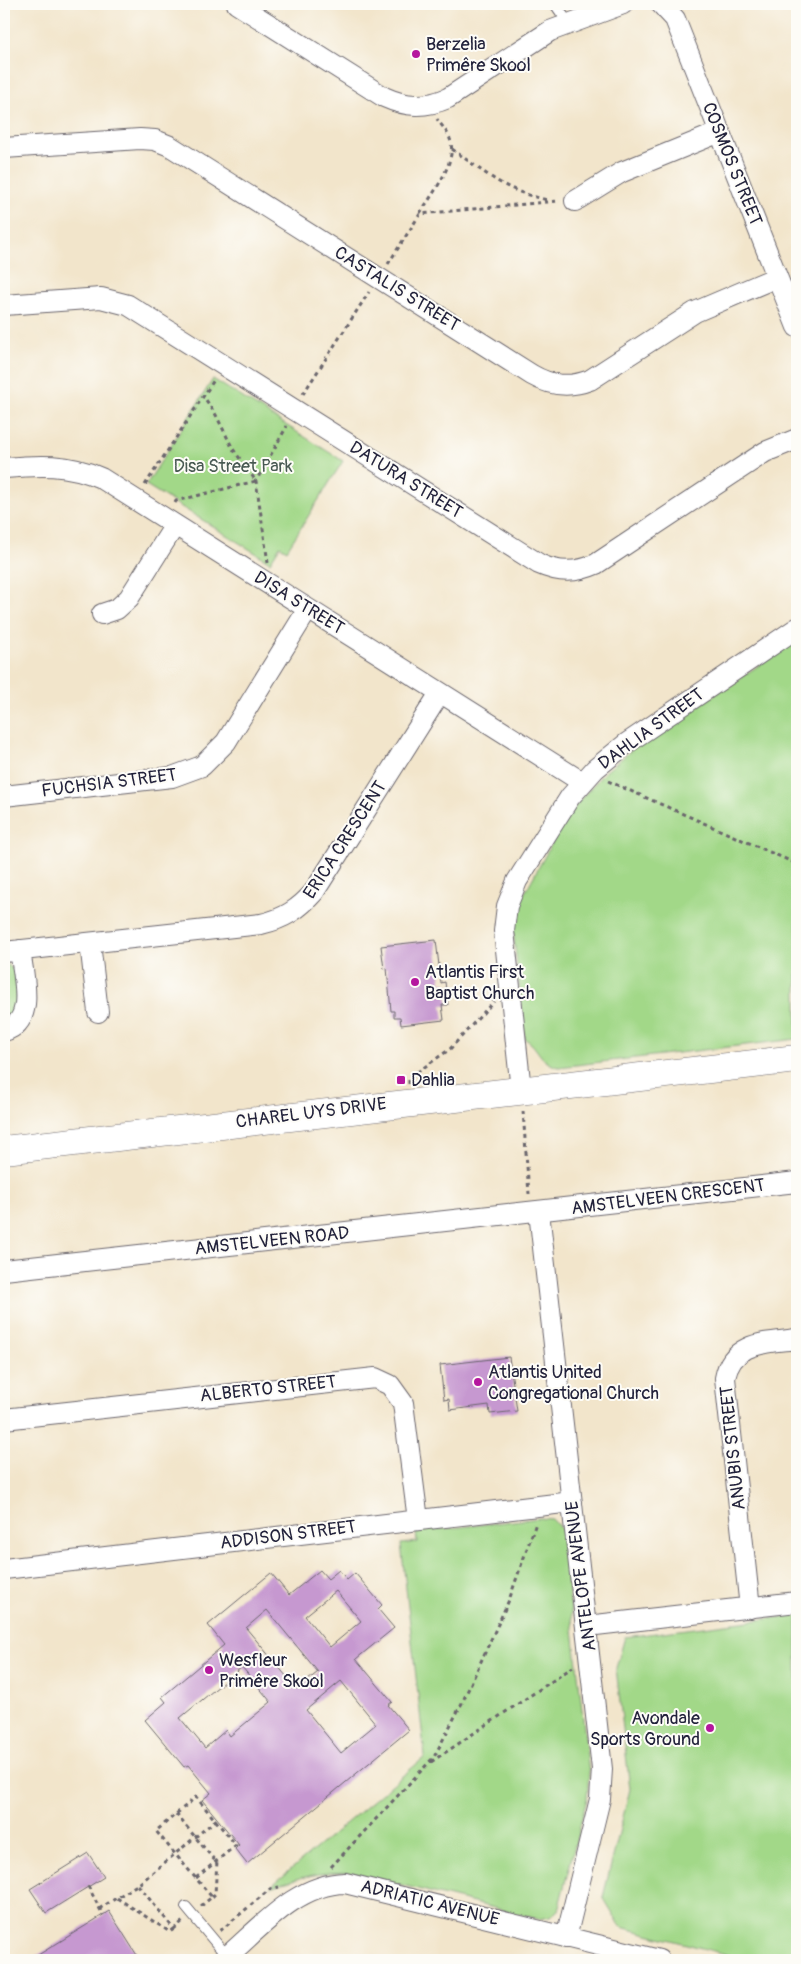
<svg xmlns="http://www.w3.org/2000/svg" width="801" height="1964" viewBox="0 0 801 1964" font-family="Pangolin,sans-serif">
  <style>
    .green { fill: #a2d888; stroke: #627d62 }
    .building { fill: #c698d0; fill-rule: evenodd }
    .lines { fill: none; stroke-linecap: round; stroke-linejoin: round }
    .lane-casing { stroke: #6b666d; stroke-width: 12 }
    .street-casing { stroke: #6b666d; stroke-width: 22 }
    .secondary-casing { stroke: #6b666d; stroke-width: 29 }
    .path { stroke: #6b666d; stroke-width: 3; stroke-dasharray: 4 4; stroke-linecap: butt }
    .lane { stroke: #fff; stroke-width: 10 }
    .street { stroke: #fff; stroke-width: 20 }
    .secondary { stroke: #fff; stroke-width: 28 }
    .poi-dot { fill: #b5179e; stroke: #fdfcf7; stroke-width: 2 }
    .labels { text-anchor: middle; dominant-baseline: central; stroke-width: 4; stroke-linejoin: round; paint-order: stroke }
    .poi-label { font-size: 18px; fill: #22223b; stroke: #fdfcf7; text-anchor: start }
    .street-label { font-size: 18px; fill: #22223b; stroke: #fdfcf7 }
    .park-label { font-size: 18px; fill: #485952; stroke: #fdfcf7 }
  </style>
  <rect width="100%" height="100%" fill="#fdfcf7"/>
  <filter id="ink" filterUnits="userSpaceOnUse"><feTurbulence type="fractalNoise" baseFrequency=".02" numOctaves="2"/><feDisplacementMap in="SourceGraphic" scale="10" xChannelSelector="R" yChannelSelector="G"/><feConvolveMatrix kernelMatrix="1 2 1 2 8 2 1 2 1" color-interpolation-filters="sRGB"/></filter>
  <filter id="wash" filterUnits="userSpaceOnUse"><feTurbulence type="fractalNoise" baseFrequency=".0096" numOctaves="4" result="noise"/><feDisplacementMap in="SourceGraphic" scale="20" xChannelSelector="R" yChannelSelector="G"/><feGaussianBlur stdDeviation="1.12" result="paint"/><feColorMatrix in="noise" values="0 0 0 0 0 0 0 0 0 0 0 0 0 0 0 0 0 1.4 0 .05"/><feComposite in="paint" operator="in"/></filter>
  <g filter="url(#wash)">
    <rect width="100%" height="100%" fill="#f2e5cb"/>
    <path class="green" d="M213 379 343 461 287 550 280 546 270 562 146 485Z
      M797 640V1039L559 1067C538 1062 540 1048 525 1039L513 929 517 907 558 832 579 801 604 773 633 749Z
      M4 962 14 970 19 1008 4 1025Z
      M540 1518 552 1519 562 1530 589 1773 587 1799 558 1910 550 1917 538 1919 354 1873C322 1870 300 1878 270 1887L425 1757 401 1544 417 1542 416 1532Z
      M797 1615V1960H748L621 1927 603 1897 630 1789 616 1668 625 1637Z"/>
    <g id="blocks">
      <path class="building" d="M436 940 441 983 445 982 448 1005H442L444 1020 401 1025 400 1017H394V1011H391L387 968 384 969 381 946Z
        M509 1357 517 1411 490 1414 489 1405 450 1410 449 1399 444 1400 440 1365Z
        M320 1570 328 1579 339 1570 347 1580 355 1573 382 1605 378 1609 394 1628 356 1659 392 1702 388 1705 409 1730 247 1864 235 1849 239 1845 202 1800 211 1793 188 1765 184 1767 145 1720 166 1702 162 1697 224 1645 208 1625 271 1573 289 1595ZM336 1591 361 1621 330 1647 305 1616ZM267 1610 318 1672 297 1689 246 1628ZM242 1667 271 1702 230 1736 226 1730 205 1748 180 1718ZM341 1681 376 1724 341 1753 306 1710Z
        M88 1853 104 1877 46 1913 30 1889Z
        M109 1911 140 1960H30L103 1915Z"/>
    </g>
  </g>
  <g filter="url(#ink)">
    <use href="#blocks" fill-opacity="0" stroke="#6b666d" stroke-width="1"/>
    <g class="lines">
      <g class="lane-casing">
        <path id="lane" d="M555 4 569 24
          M186 1907 227 1956"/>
      </g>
      <g class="street-casing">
        <path id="street" d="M237 4 384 97C406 107 425 108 448 98L550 31 623 4
          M661 4 675 19 797 327
          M4 148 140 139 155 140 170 146 532 375C551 386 569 388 590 380L695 312 777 277
          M575 201 622 172 720 132
          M4 305 101 298 128 305 539 564C559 573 576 573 596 564L765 452 797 439
          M4 468C38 465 68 463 101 478L582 782
          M102 614 117 609 129 598 175 525
          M4 796 172 777 202 766 226 742 308 609
          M90 943 98 1012
          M4 952 261 924C284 919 299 909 314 892L440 693
          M4 1031C37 1022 23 975 20 950
          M521 1090 504 931 507 906 517 881 570 797 595 769 627 743 797 628
          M539 1212 602 1769 600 1799 566 1938
          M4 1270 797 1182
          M4 1419 375 1378 390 1385 403 1403 418 1520
          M4 1569 572 1502
          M750 1608 725 1378C732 1341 767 1343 797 1339
          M587 1626 797 1602
          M223 1960C259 1930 295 1884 345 1883L659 1960"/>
      </g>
      <g class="secondary-casing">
        <path id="secondary" d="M4 1150 797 1059"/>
      </g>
      <path class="path" d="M452 149C487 174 505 192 549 200
        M420 213C432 195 458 161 450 139 448 132 441 125 437 119
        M388 264 420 214 558 201
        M303 394 369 292
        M145 485 214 380
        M175 503 176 501 256 481 233 449 216 415 204 397
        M268 563 256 481 287 426
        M608 781 797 864
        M409 1084V1078L450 1049 494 1001
        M523 1111 529 1194
        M431 1762 573 1667
        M176 1814 216 1862
        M331 1867 434 1757 462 1703 509 1600 536 1523
        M196 1878 236 1845 196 1797 156 1831C174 1853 193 1875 212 1897L201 1906
        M138 1885 174 1929 183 1921
        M88 1886 103 1915
        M212 1897 215 1894 217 1861
        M117 1898 170 1932 174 1929
        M99 1909 140 1883 217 1819
        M220 1931 270 1889 279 1887"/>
      <use href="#lane" class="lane"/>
      <use href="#street" class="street"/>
      <use href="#secondary" class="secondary"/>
    </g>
  </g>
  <g class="poi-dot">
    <circle cx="416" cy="54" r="5"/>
    <circle cx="415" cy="982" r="5"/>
    <rect x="396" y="1075" width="10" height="10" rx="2.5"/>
    <circle cx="478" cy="1382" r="5"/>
    <circle cx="209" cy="1670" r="5"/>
    <circle cx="710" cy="1728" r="5"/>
  </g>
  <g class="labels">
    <g class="poi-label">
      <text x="426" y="44">Berzelia<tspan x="426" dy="21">Primêre Skool</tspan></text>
      <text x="425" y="972">Atlantis First<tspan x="425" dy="21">Baptist Church</tspan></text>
      <text x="411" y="1080">Dahlia</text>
      <text x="488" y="1372">Atlantis United<tspan x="488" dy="21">Congregational Church</tspan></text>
      <text x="219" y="1660">Wesfleur<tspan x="219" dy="21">Primêre Skool</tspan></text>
      <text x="700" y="1718" text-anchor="end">Avondale<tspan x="700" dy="21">Sports Ground</tspan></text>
    </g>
    <g class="street-label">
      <text transform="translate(732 164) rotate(68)">COSMOS STREET</text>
      <text transform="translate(397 289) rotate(32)">CASTALIS STREET</text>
      <text transform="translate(406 480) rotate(32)">DATURA STREET</text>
      <text transform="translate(299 603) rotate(32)">DISA STREET</text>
      <text transform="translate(651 729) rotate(-36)">DAHLIA STREET</text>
      <text transform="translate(109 783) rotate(-7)">FUCHSIA STREET</text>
      <text transform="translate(345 840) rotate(-57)">ERICA CRESCENT</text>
      <text transform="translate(311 1113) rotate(-7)">CHAREL UYS DRIVE</text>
      <text transform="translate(668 1197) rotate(-7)">AMSTELVEEN CRESCENT</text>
      <text transform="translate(272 1241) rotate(-6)">AMSTELVEEN ROAD</text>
      <text transform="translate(268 1389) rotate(-6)">ALBERTO STREET</text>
      <text transform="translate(733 1448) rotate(-96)">ANUBIS STREET</text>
      <text transform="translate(288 1535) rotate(-7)">ADDISON STREET</text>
      <text transform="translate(581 1576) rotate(-97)">ANTELOPE AVENUE</text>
      <text transform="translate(430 1903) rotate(14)">ADRIATIC AVENUE</text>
    </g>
    <g class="park-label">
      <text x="233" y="466">Disa Street Park</text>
    </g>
  </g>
  <rect width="801" height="1964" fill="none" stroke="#fdfcf7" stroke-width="20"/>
</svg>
